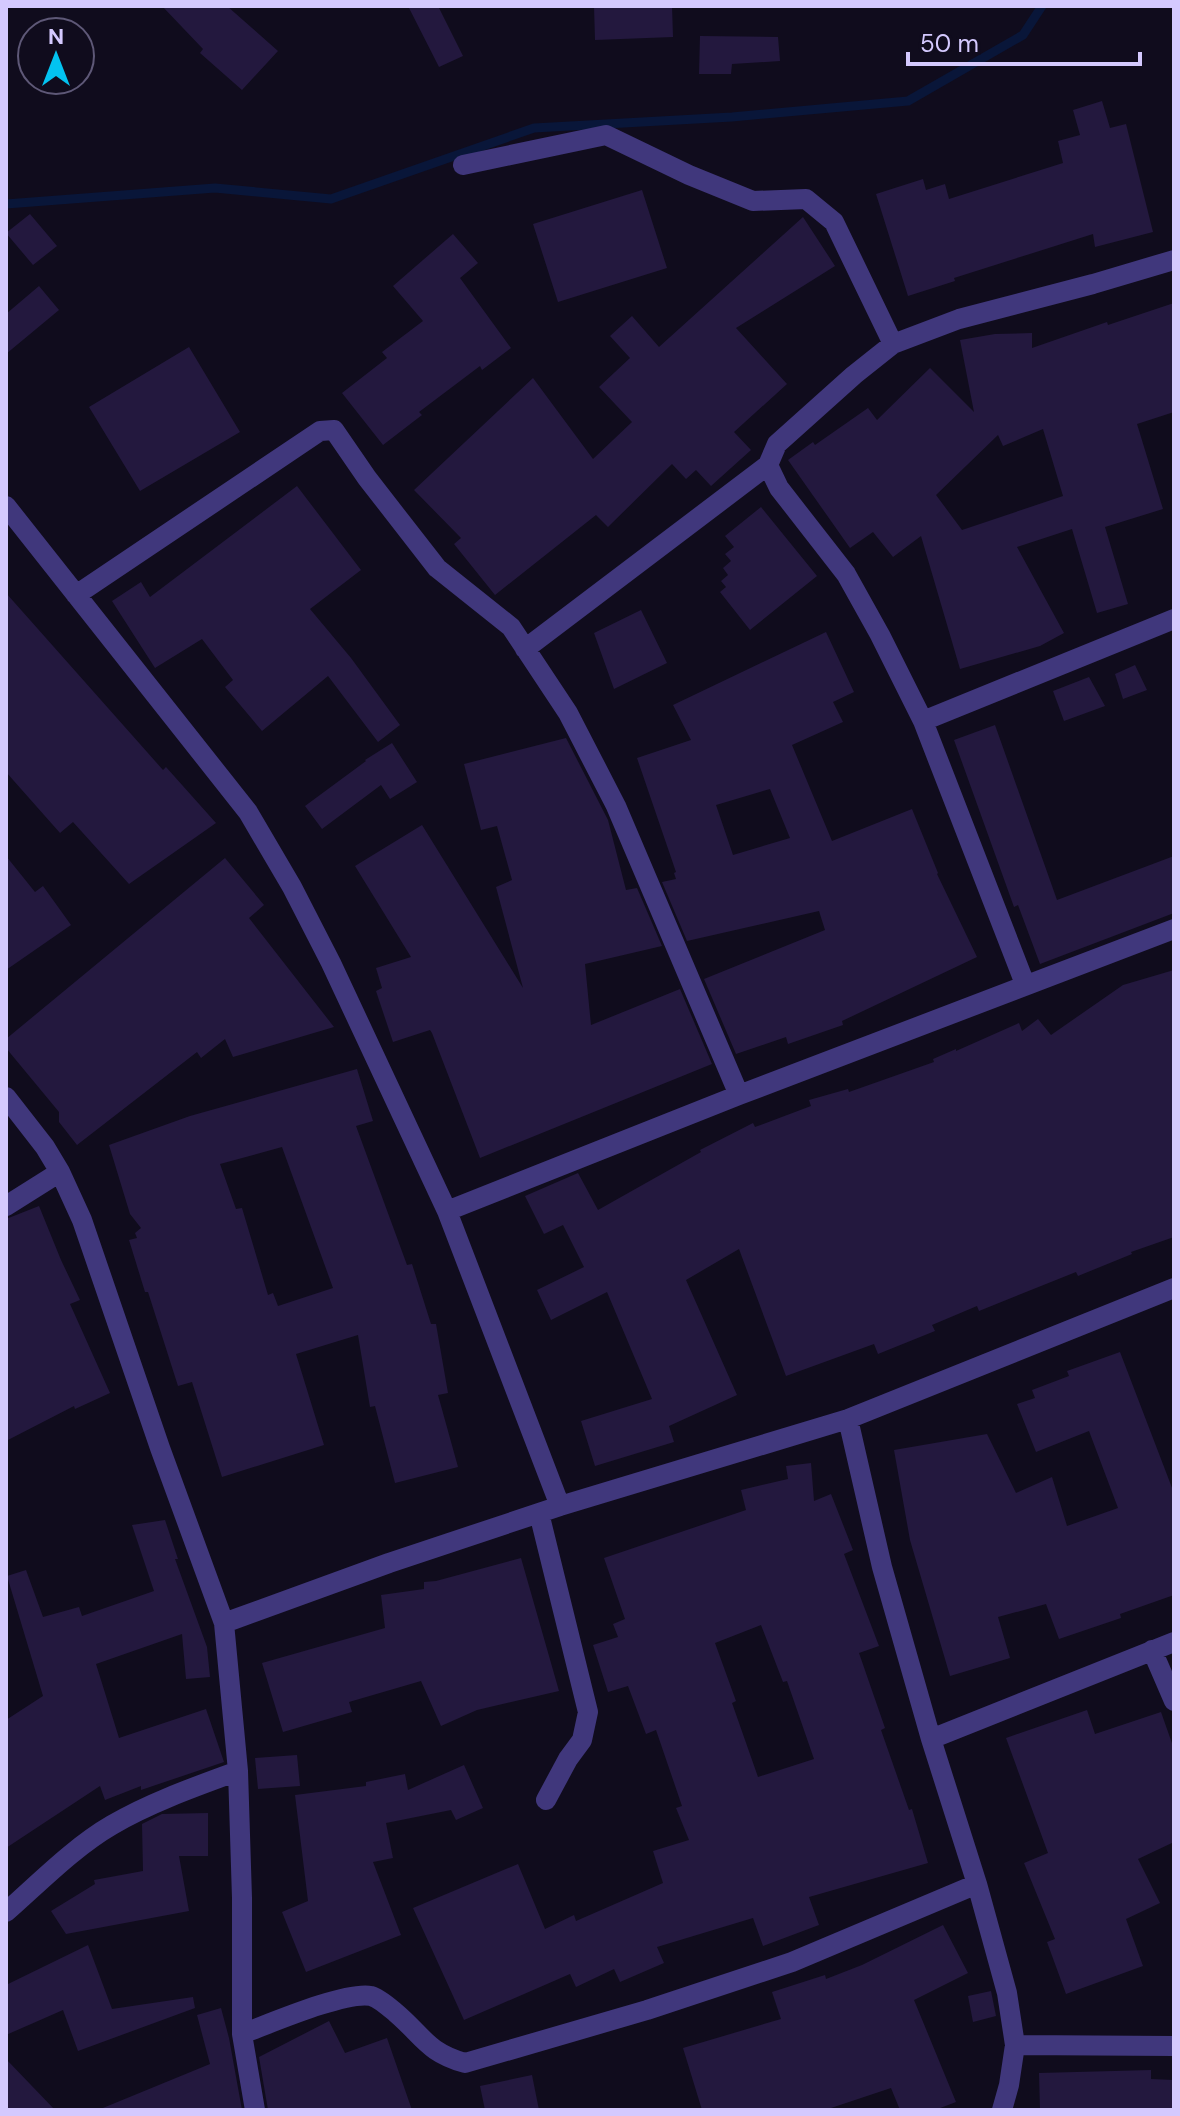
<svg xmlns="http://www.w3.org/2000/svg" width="1180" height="2116" viewBox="0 0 1180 2116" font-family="'DM Sans',sans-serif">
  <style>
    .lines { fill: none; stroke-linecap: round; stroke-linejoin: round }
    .stream { stroke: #091639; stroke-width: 9 }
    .building { fill: #23183e; fill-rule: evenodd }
    .minor { stroke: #40377c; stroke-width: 20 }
  </style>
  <rect width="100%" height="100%" fill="#100c1d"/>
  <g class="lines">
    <path class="stream" d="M6 204 215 188 331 199 534 128 732 117 908 101 1023 35 1042 6"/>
  </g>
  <path class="building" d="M162 6H227L278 51 242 90 200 53 203 49Z
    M408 6H438L463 56 439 67Z
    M594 6H672L673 37 595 40Z
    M700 36 778 37 780 61 732 64 731 74H699Z
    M1102 101 1110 128 1126 124 1153 232 1095 247 1093 234 954 278 955 281 908 296 876 194 923 179 926 190 945 184 949 199 1063 163 1058 141 1080 135 1073 110Z
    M642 190 667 268 558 302 533 224Z
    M30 214 57 246 33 265 6 233Z
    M803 217 835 266 736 328 787 384 734 432 751 450 711 486 696 470 686 479 672 464 608 527 596 515 495 595 454 544 461 538 414 490 533 378 593 459 632 422 599 387 630 358 610 336 632 316 659 347Z
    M453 234 478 263 460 278 511 348 482 370 480 366 419 412 422 415 383 445 342 393 387 358 382 352 423 321 393 286Z
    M39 286 59 310 6 354V314Z
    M1174 303V412L1137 424 1163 509 1105 527 1128 604 1097 613 1072 529 1017 547 1064 633 1040 646 960 669 921 536 893 557 873 532 850 548 788 460 813 442 815 445 868 408 877 420 930 368 974 412 960 340 995 334 1032 333V348L1107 322 1108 325ZM1043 429 1063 496 962 530 936 495 998 435 1003 446Z
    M189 347 240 432 140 491 89 407Z
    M297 486 361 570 310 609 351 658 400 725 378 742 328 676 262 731 225 687 233 680 202 639 155 668 112 601 141 582 150 597Z
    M761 507 817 576 750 630 720 592 726 587 721 581 728 575 723 568 731 561 725 554 734 547 725 536Z
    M6 593 163 770 166 767 216 823 129 884 73 822 60 833 6 772Z
    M641 610 667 663 614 689 594 633Z
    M826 632 854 692 833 702 843 722 792 745 832 841 912 809 938 873 937 874 977 957 842 1021 843 1025 788 1044 786 1037 736 1054 704 979 825 930 819 911 687 941 662 882 676 879 674 873 676 872 637 758 691 740 673 705ZM770 789 790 838 733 855 716 805Z
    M1135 665 1147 690 1123 699 1115 674Z
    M1089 677 1105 706 1064 721 1053 691Z
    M995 725 1057 900 1174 856V913L1040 964 1018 905 1014 907 954 740Z
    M566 738 608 820 626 890 637 888 662 946 585 964 591 1025 680 989 712 1064 480 1158 432 1033 430 1030 393 1042 376 991 382 988 376 968 411 957 355 866 422 825 523 988 496 887 512 880 497 826 481 830 464 764Z
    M392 743 417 782 390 799 381 785 322 829 305 806 366 761 365 760Z
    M6 856 35 892 43 886 71 925 6 970Z
    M225 858 264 905 249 918 334 1027 233 1057 225 1039 201 1058 197 1052 77 1145 59 1122V1112L6 1048V1039Z
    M1174 970V1237L1131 1252 1132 1254 1078 1276 1076 1272 979 1311 977 1306 932 1325 935 1331 878 1354 874 1344 786 1376 739 1249 686 1280 737 1395 669 1426 674 1442 595 1466 581 1421 652 1399 607 1292 551 1320 537 1290 584 1267 563 1225 544 1234 525 1196 578 1173 598 1210 701 1152 700 1150 753 1123 755 1127 811 1106 809 1100 848 1089 849 1092 934 1062 933 1059 956 1049V1051L1019 1023 1022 1031 1038 1019 1051 1035 1123 985Z
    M357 1069 373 1121 356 1126 407 1265 412 1264 431 1324H436L448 1393 438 1395 458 1467 395 1483 375 1406 370 1407 358 1335 296 1354 324 1445 222 1477 192 1382 178 1386 148 1292H145L129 1240 137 1238 135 1233 141 1228 130 1214 109 1145 190 1116ZM282 1147 333 1288 278 1306 273 1293 268 1295 242 1208 236 1209 220 1164Z
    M39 1206 61 1260 80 1300 70 1304 110 1393 75 1409 74 1406 6 1441V1219Z
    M1120 1352 1174 1493V1595L1120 1614 1121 1618 1059 1639 1046 1604 998 1617 1010 1658 950 1676 910 1540 894 1450 987 1434 1016 1493 1052 1477 1067 1526 1118 1508 1089 1431 1036 1452 1017 1404 1035 1398 1032 1390 1069 1376 1067 1371Z
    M811 1463 814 1501 831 1494 853 1550 844 1554 879 1646 859 1653 885 1728 881 1730 909 1810 912 1809 928 1863 809 1897 819 1925 763 1946 753 1918 657 1947 664 1963 620 1982 614 1969 576 1987 570 1974 464 2020 413 1908 518 1864 545 1929 574 1915 576 1921 663 1883 653 1851 689 1840 676 1808 682 1806 656 1730 646 1734 628 1686 608 1692 593 1645 618 1637 613 1624 625 1619 604 1558 746 1510 741 1490 788 1479 786 1466ZM761 1625 783 1682 787 1681 814 1759 758 1777 732 1703 736 1701 715 1643Z
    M165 1520 178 1559H175L207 1647 210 1677 186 1679 182 1634 96 1664 119 1738 206 1709 224 1762 141 1790V1786L105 1800 100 1786 6 1848V1720L43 1696 7 1576 26 1570 43 1617 79 1607 82 1616 154 1591 132 1525Z
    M521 1558 559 1691 477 1710 441 1726 421 1681 349 1702 352 1712 283 1732 262 1663 385 1628 381 1595 424 1589V1582L436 1581Z
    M1087 1710 1095 1734 1161 1712 1174 1749V1842L1138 1859 1160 1903 1126 1919 1143 1966 1066 1994 1047 1942 1055 1939 1024 1863 1048 1853 1006 1738Z
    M297 1755 300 1786 258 1789 255 1758Z
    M464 1765 483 1808 456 1820 451 1810 386 1823 393 1858 373 1862 401 1935 306 1972 282 1912 308 1901 295 1795 366 1786V1782L405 1774 408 1790Z
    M208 1813V1856H179L189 1911 66 1934 51 1911 95 1884 94 1880 143 1871 142 1824 162 1814Z
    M943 1925 968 1973 914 2000 956 2102 935 2110H900L891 2088 825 2110H702L683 2048 781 2019 772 1992 825 1975 826 1979 862 1965Z
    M88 1945 112 2009 193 1997 195 2008 78 2051 63 2010 6 2035V1985Z
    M991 1991 996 2016 973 2022 968 1996Z
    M221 2008 229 2038 242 2110H98L210 2064 197 2015Z
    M329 2021 345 2053 387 2038 412 2110H268L259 2057Z
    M6 2059 55 2110H6Z
    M1151 2070V2079L1174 2080V2110H1040L1039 2073Z
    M532 2075 539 2110H485L480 2086Z"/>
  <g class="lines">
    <path class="minor" d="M463 165 606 135 689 175 753 201 806 199 834 222 893 344
      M768 465 779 488 846 574 880 635 923 721 1025 984
      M6 506 248 812 292 887 331 963 447 1211 560 1506
      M76 595 320 431 334 430 367 478 437 568 511 627 568 713 616 806 739 1095
      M525 649 768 465 777 444 854 375 893 344 959 319 1093 284 1174 260
      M923 721 1174 619
      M6 1097 45 1147 60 1172 82 1220 160 1448 224 1623 238 1771 242 1898V2034L255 2110
      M6 1206 60 1172
      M447 1211 739 1095 1174 929
      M848 1419 882 1567 931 1739 977 1884 1007 1993 1015 2045 1009 2085 1002 2110
      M539 1513 588 1712 582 1740 568 1759 546 1800
      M224 1623 389 1563 560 1506 848 1419 1174 1288
      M1152 1650 1174 1701
      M931 1739 1174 1642
      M6 1912C39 1883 74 1847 112 1825 149 1803 197 1786 238 1771
      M242 2034C269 2024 345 1991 371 1996 379 1998 390 2008 396 2013 424 2037 427 2052 465 2063L647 2010 792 1962 977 1884
      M1015 2045 1174 2046"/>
  </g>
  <rect width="1180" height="2116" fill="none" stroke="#d4c9fe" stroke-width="16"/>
  <g transform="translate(56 56)"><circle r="38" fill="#100c1d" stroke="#5e5877" stroke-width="2"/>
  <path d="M0-6L14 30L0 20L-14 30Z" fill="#03c3f0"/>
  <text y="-12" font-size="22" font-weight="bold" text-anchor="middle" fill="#d4c9fe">N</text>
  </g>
  <path d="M908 52v12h232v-12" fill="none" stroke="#d4c9fe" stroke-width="4"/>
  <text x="920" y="52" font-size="24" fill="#d4c9fe" stroke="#100c1d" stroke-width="6" paint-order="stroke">50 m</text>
</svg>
